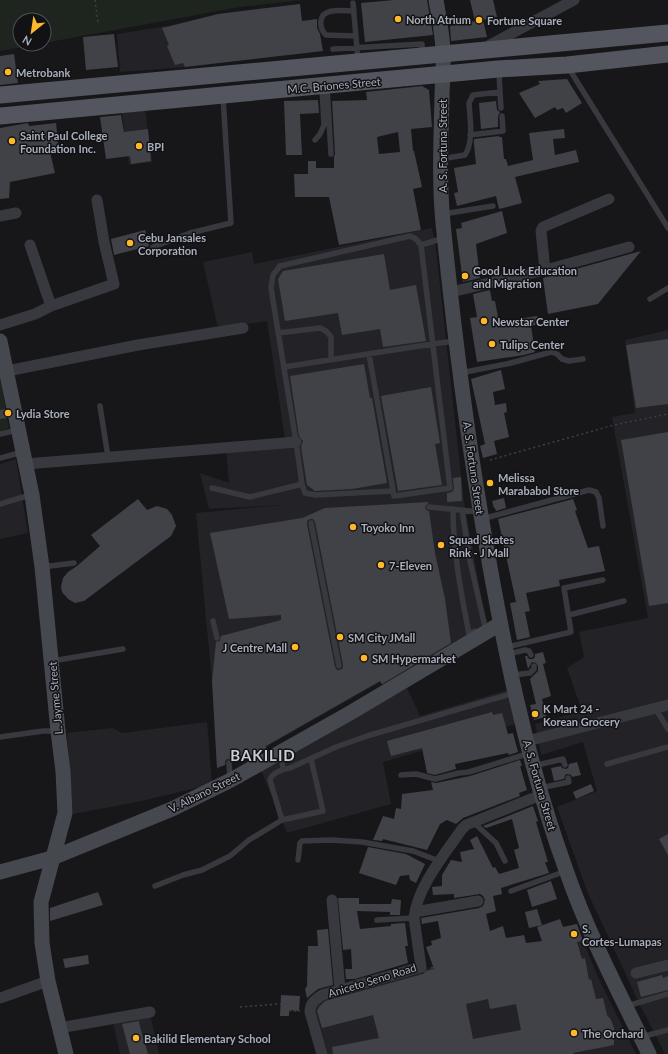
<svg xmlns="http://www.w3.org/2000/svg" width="668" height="1054" viewBox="0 0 668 1054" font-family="Lato,sans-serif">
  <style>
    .built { fill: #232327 }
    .green { fill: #1d251e }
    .building { fill: #414247; fill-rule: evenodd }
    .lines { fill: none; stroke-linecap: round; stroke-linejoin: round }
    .path { stroke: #3e4046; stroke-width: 1.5; stroke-dasharray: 2 3; stroke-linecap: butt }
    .lane { stroke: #38393f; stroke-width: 5.5 }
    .street { stroke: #38393f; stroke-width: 11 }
    .secondary { stroke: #46484f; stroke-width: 15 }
    .primary { stroke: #53565e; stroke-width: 17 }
    .poi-dot { fill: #ffb82a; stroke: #121215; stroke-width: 1.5 }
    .labels { text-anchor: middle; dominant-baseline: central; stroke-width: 3; stroke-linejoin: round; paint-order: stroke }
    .poi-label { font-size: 11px; font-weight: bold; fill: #a8aebb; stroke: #121215; text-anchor: start }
    .street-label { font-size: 11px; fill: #a8aebb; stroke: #121215 }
    .district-label { font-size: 15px; font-weight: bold; letter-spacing: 1px; fill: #cacdd6; stroke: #121215 }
  </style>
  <rect width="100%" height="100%" fill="#17171a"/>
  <path class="built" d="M167 26 185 67 120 72 117 34Z
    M145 110 152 162 129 165 122 113Z
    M432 228 436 249 464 502 487 629 385 688 380 682 267 746 266 750 217 768 212 681 196 513 281 505 209 509 200 473 229 483 226 450 286 445 267 321 222 328 217 324 203 262 252 252 254 264Z
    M668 330V1054H665L640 1005 587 891 557 807 597 791 583 742 541 755 535 724 582 711 567 668 584 657 579 632 648 618 612 417 635 413 625 340Z
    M16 459 28 533 0 539V464Z
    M407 688 420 716 511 689 519 723 383 762 391 804 287 833 261 770Z
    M207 722 212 784 142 801 73 814 67 733 113 728 122 733Z
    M583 941 598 977 636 1054H328L316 1011 317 1004 321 1001 426 969 460 961Z
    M150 1014 159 1054H120L113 1022Z"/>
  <path class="green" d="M0 0H302L240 7 44 43V20H20V44H40L0 51Z
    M0 378 9 428 0 431Z"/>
  <path class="building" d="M394 0H427L433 35 365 42 361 3Z
    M470 0H493L497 17 483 20 487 37 451 41 450 26 475 21Z
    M300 4 302 21 317 19V28L320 34 323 51 185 67 183 63 175 65 167 46 169 45 162 28 218 14Z
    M114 34 118 67 86 70 83 37Z
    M14 54 18 83 0 85V56Z
    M567 79 582 103 566 113 563 108 557 110 555 107 535 118 519 93 540 84 538 81Z
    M422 86 429 90 432 127 411 129 413 151H414L422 187 413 189 421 230 339 245 329 197H295L294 174H308V161H316V168H334V157L335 154 332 101 367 100 366 92ZM398 132 400 152 379 154 377 137Z
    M318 100 319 113 300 114 302 155H286L284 101Z
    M496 101 497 110 500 112 498 116V127L481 129 479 103Z
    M121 115 124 132 148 129 151 161 131 164 130 156 106 159 100 117Z
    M28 123 29 126 56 123 59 151 50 152 55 173 10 182 9 198 0 199V128Z
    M564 129 565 138 553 139 555 155 576 150 579 162 515 177 522 203 499 209 496 196 457 206 454 193 458 192 454 168 476 164 474 144V139L499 136V137H502L504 159H506L508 166 533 160 529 133Z
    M502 211 507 233 476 244 480 278 463 282 456 229 462 228 461 223Z
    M145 230 149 246 114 255 111 239Z
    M641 251 598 304 548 314 543 278Z
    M384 254 390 290 416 285 426 341 383 347 380 329 342 335 338 313 285 321 278 279 283 271Z
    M490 290 492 301H495L499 322 537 316 539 324 531 326 535 352 524 355 477 362 470 318 477 317 473 294Z
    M668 339V404L636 408 626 345Z
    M364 364 370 398H372L387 483 352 489 315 491 307 485 301 447 303 441 299 436 290 376Z
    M501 370 505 389 493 392 495 405 506 403 507 412 504 413 509 437 494 441 497 454 483 458 480 446 485 444 471 379Z
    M431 387 440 443 435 444 442 485 398 491 381 396Z
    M5 409 7 418 0 419V410Z
    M668 432V603L649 606 621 440Z
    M461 477 462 501 447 502V493L452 492 454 489 453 478Z
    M504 498 506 508 496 511 495 508H494L492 501Z
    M138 499 147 510 157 506 167 509 172 515 176 526 171 536 84 601 75 603 68 599 62 592 61 587 63 578 68 572 77 566 100 546 91 535Z
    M573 499 577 510 575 511 588 548 599 546 605 571 559 580 560 586 526 593 530 611 525 612 530 637 517 640 510 603 516 602 498 519Z
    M429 502 425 507 426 510 429 511 435 553 445 599 451 643 382 684 380 681 266 746V750L233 762 231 759H227L225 761V765L217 768 212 681 216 642 220 641 221 636 281 620V615L229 619 210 533 302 518 325 508ZM310 519H313L315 522 343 665V668L340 670H337L335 667 307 524V521Z
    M543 652 546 663 543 664 551 696 542 699 546 717 534 720 530 705 536 704 530 679 538 671V666L536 663 532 662 528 669 525 656H527L529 659H533L535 657V654Z
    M492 712 493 715 502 713 508 734 513 733 518 752 509 755 508 753 455 764 456 769 435 775 427 773 422 748 391 756 387 741Z
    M520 760 522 766H520L527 790 519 793 520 796 463 818 456 824 447 820 440 824 427 850 383 839 382 841 373 840 383 816 394 819 396 808 401 809 402 794 433 790 431 782 436 783 470 776Z
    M577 762 581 775 572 777 571 775 567 774 565 775 564 779 554 781 551 768 561 766 562 768 566 769 568 768 569 764Z
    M591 784 594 791 576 799 573 792Z
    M533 806 538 821 536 822 548 862H545L549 873 501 888 502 894 493 896 496 911 486 914 490 931 503 926 506 938 524 935 526 943 542 941 537 927 560 919 563 927 577 924 583 941 577 942 582 959 585 958 589 980 591 979 596 999 603 998 607 1015 611 1020 614 1028V1045L573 1053 574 1054H333L332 1047 379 1038 373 1015 322 1028 317 1011 319 1007 325 1001 423 974 426 971 434 969 426 947 432 945 431 941 441 938 438 921 422 924 421 918 479 908 483 906 485 900 483 896 480 894 454 898V894L433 895 432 887 442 886V875L451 860 462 862 460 852 474 849 470 840 477 836 493 868 495 867 499 874 519 868 514 850 519 848 512 819 486 828 483 826ZM488 999 490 1009 516 1004 521 1030 473 1039 466 1004Z
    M668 834V855L659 839Z
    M368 847 406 854 425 864 416 883 410 880 409 875 400 876 396 885 359 873Z
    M551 881 557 899 532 907 527 890Z
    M98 892 103 905 50 921V908Z
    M338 898H359V904H391L392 899 401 900 400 915H390V912L357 911 360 929 391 926V924L405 923 408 946H405L408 963 355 979H346L345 969H352V967L351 949 343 950Z
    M537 909 542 925 529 928 525 912Z
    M328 929 333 985 318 989 307 998 305 989 307 986 308 946H318L317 930Z
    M88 955 89 964 65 968 63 959Z
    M662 975 663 978 668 976V990L641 997 637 982Z
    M281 995 300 996 299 1011 289 1010V1016H280Z
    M139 1021 140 1027 148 1054H130L122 1024Z"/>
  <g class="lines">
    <path class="path" d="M95 0 98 23
      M490 460 614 425 668 414
      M521 813 524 826
      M431 968 488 955
      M240 1007 277 1004 290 1005V1011H300"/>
    <path class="lane" d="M353 3 358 60
      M354 11C344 11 322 7 321 21 320 27 322 31 326 35L356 36
      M333 49 422 44V53
      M568 67 668 228
      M327 86 331 154
      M500 92 501 108
      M470 135 503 131 502 116
      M315 140 320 134 324 125 322 87
      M441 159 465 155C474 141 470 120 469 103L473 95 500 92 499 72
      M443 214 493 206
      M421 245 444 238
      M153 247 190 233 231 223 223 97
      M650 299 668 288
      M278 333 320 328 326 331 331 337V360
      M369 354 394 496 450 488 421 245 416 239 410 236 280 266 273 275 271 288 296 442 302 484 305 493 316 495 392 491
      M284 367 432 344 456 341
      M460 373 511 363 551 352 557 354 562 359 569 361 583 359
      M100 406 108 457
      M0 434 17 430
      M0 458 23 452
      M212 488 250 497 302 484
      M0 504 30 495
      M429 507 480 512
      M453 509C453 551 461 593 469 634L475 631
      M462 510 470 561 486 631
      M482 519 589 490 596 492 599 498 603 526
      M311 523 339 666
      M42 567 74 563
      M569 615 624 601
      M213 621 217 638
      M507 647 571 632 564 588 603 580
      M508 654 525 650 529 651 531 655
      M52 661 123 649
      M513 675 530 673 534 669V666
      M655 708 668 729
      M0 737 43 731H57
      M278 755 282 761 283 769
      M229 763 230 779
      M607 764 668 747
      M533 766 563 759 565 765
      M401 775 416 774 435 779 459 773 469 772 530 753
      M540 788 569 782 568 778
      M282 820 270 780C272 773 282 769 290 768L336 747 367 736 514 693
      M473 822 496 843 505 861
      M298 860 300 843 302 841 331 840 362 842 413 851 439 861
      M155 886 183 875 202 870 230 856 249 840 282 820 323 811 311 759
      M511 891 566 871
      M377 920 414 918
      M627 1006 668 994
      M641 1037 668 1030"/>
    <path class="street" d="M488 46 574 0
      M0 216 16 213
      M30 245 51 306
      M545 270 541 231 543 227 609 199
      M451 292 553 268 629 247
      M0 325 35 314 51 306 114 284 104 242 97 200
      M7 371 138 345 243 328
      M26 464 296 442
      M527 741 668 705
      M332 900 340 990
      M415 912 478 901
      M636 973 668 965
      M0 998 48 981
      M59 1028 150 1012
      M322 1054 310 1012C310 1003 315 1000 322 995L421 967 414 918C417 887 445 854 462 829L466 825 541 795"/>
    <path class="secondary" d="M436 0C439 18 443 36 443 54 444 68 442 83 442 98 441 139 439 182 443 223 453 323 465 422 482 521 502 639 525 757 566 870 588 934 620 994 649 1054
      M0 341 32 495 42 567 58 731 63 771 65 813 41 902 42 943 48 981 66 1054
      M0 872 52 858 172 809 231 780 350 713 500 624"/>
    <path class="primary" d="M0 95 668 33
      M0 116 498 69 567 65 668 54"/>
  </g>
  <g class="poi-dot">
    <circle cx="398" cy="19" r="4"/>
    <circle cx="479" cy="20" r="4"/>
    <circle cx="8" cy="72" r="4"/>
    <circle cx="12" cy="141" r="4"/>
    <circle cx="139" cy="146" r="4"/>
    <circle cx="130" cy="243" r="4"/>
    <circle cx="465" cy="276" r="4"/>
    <circle cx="484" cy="321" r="4"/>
    <circle cx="492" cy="344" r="4"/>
    <circle cx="8" cy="413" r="4"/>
    <circle cx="490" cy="483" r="4"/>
    <circle cx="353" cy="527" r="4"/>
    <circle cx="441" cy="545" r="4"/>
    <circle cx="381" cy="565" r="4"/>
    <circle cx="340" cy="637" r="4"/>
    <circle cx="295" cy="647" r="4"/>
    <circle cx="364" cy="658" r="4"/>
    <circle cx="535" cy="714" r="4"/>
    <circle cx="574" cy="934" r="4"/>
    <circle cx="574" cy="1033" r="4"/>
    <circle cx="136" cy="1038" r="4"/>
  </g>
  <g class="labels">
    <g class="poi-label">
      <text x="406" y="19">North Atrium</text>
      <text x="487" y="20">Fortune Square</text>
      <text x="16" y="72">Metrobank</text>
      <text x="20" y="135">Saint Paul College<tspan x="20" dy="13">Foundation Inc.</tspan></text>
      <text x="147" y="146">BPI</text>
      <text x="138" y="237">Cebu Jansales<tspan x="138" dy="13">Corporation</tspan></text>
      <text x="473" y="270">Good Luck Education<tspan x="473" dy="13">and Migration</tspan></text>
      <text x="492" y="321">Newstar Center</text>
      <text x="500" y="344">Tulips Center</text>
      <text x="16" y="413">Lydia Store</text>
      <text x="498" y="477">Melissa<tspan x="498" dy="13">Marababol Store</tspan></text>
      <text x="361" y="527">Toyoko Inn</text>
      <text x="449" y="539">Squad Skates<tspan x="449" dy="13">Rink - J Mall</tspan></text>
      <text x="389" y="565">7-Eleven</text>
      <text x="348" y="637">SM City JMall</text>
      <text x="287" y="647" text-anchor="end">J Centre Mall</text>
      <text x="372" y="658">SM Hypermarket</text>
      <text x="543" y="708">K Mart 24 -<tspan x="543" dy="13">Korean Grocery</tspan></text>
      <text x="582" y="928">S.<tspan x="582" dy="13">Cortes-Lumapas</tspan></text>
      <text x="582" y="1033">The Orchard</text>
      <text x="144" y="1038">Bakilid Elementary School</text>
    </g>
    <g class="street-label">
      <text transform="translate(334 85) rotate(-5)">M.C. Briones Street</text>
      <text transform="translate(442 146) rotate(-90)">A. S. Fortuna Street</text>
      <text transform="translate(474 468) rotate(82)">A. S. Fortuna Street</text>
      <text transform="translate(55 698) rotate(-95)">L. Jayme Street</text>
      <text transform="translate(540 785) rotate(74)">A. S. Fortuna Street</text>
      <text transform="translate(204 792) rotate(-26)">V. Albano Street</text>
      <text transform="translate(372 980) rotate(-17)">Aniceto Seno Road</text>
    </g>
    <g class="district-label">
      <text x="263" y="755">BAKILID</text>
    </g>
  </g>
  <g transform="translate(32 32) rotate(210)"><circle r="19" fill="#121215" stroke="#4e5057"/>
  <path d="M0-3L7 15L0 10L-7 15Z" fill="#ffb82a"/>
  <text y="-6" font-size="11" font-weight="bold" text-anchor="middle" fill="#a8aebb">N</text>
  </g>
</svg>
